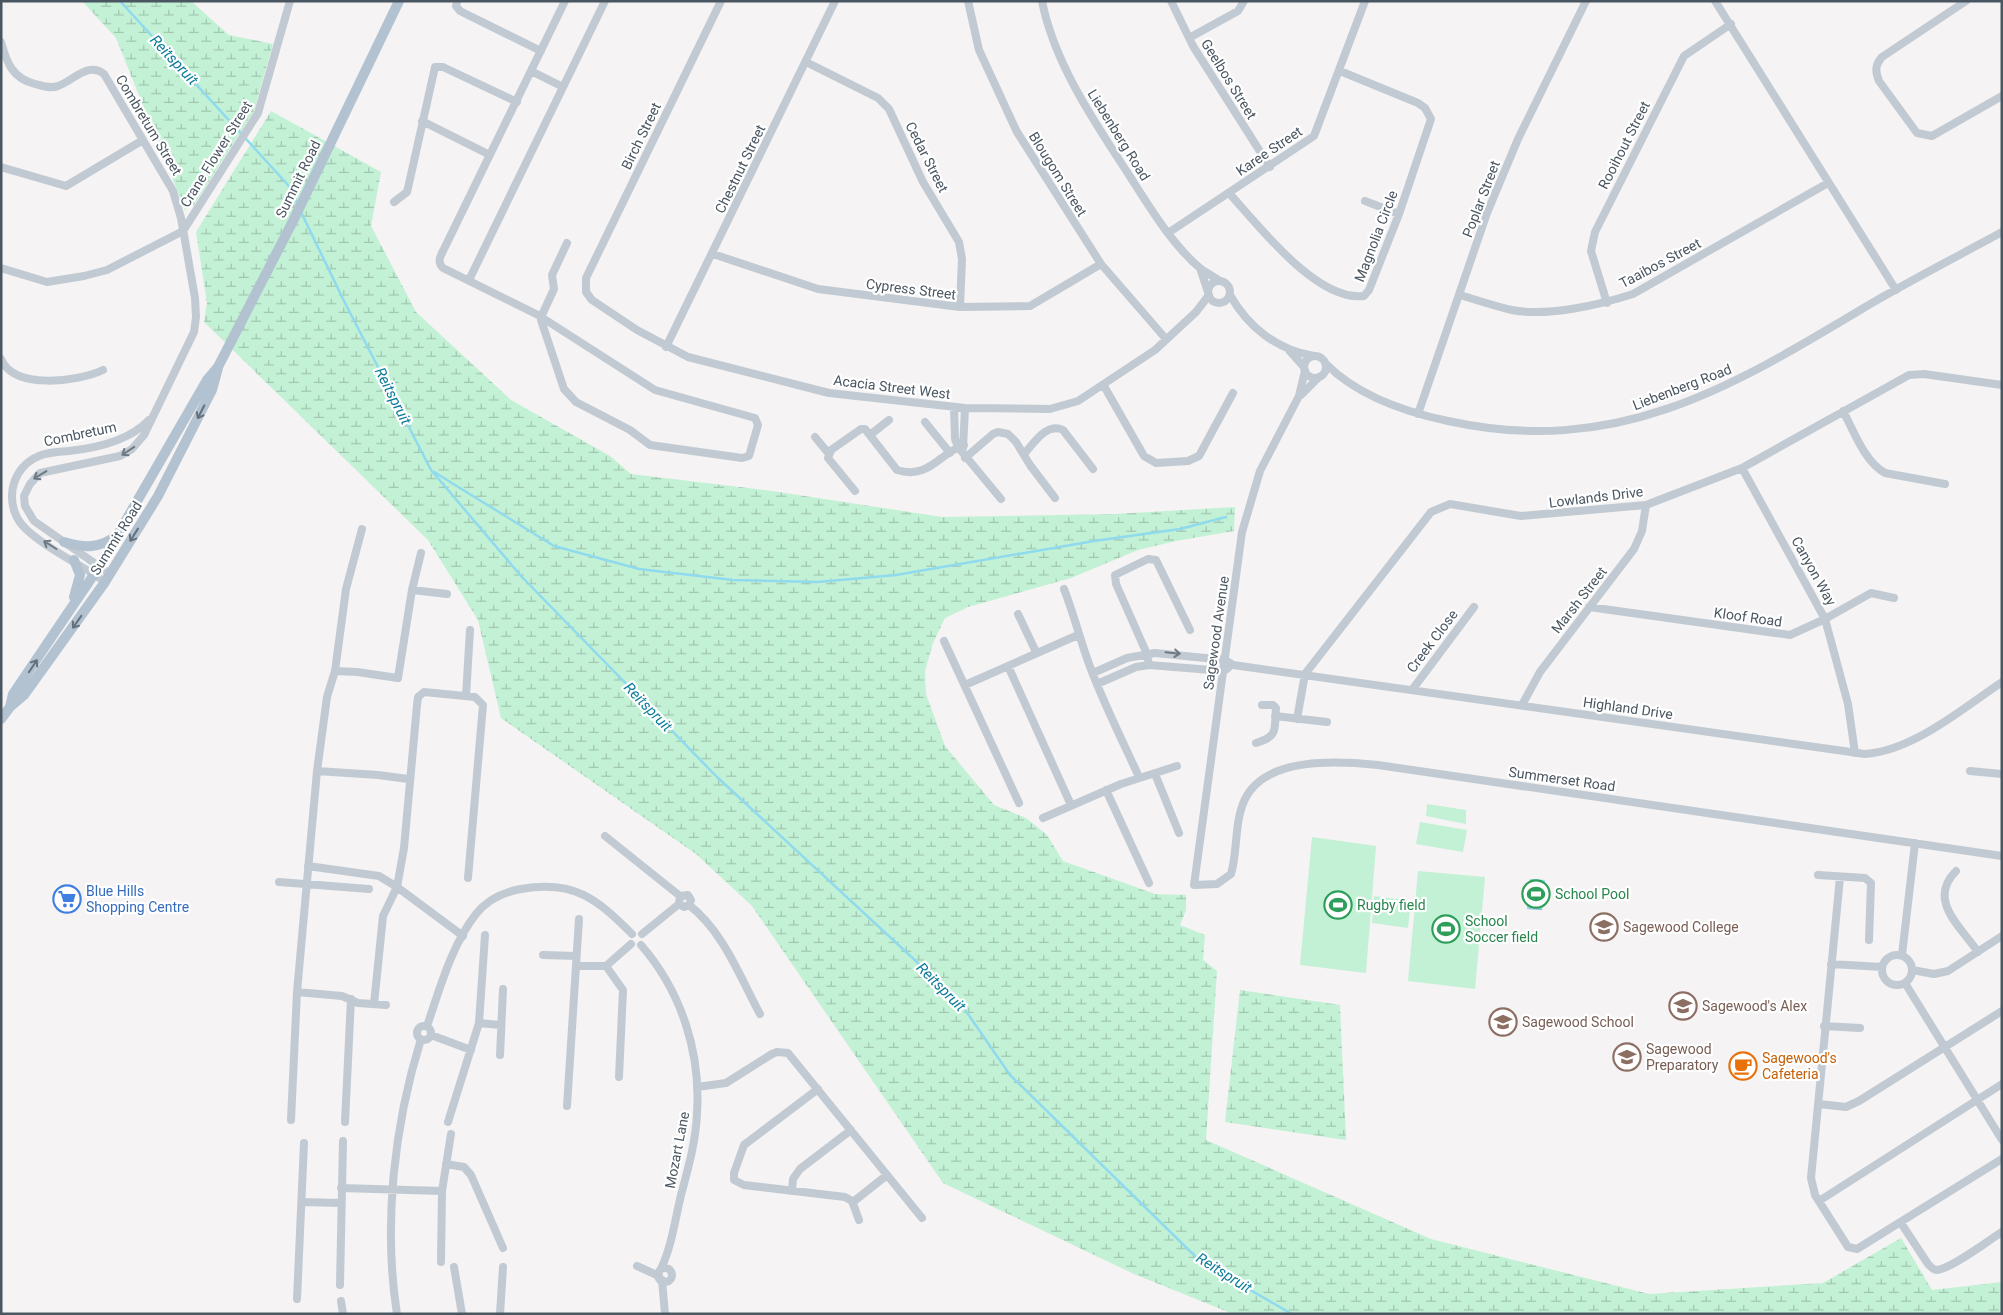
<svg xmlns="http://www.w3.org/2000/svg" width="2003" height="1315" viewBox="0 0 2003 1315" font-family="Roboto,sans-serif">
  <style>
    .wetland { fill: url(#wetland-marsh) }
    .garden { fill: #c3f1d5 }
    .water { fill: url(#water-rules) }
    .lines { fill: none; stroke-linecap: round; stroke-linejoin: round }
    .stream { stroke: #90daee; stroke-width: 2.5 }
    .minor { stroke: #c1cad2; stroke-width: 8 }
    .major { stroke: #b3c2d1; stroke-width: 10 }
    .oneway { stroke: #64717d }
    .oneway2 { stroke: #6e7983 }
    .labels { text-anchor: middle; dominant-baseline: central; stroke-width: 4.5; stroke-linejoin: round; paint-order: stroke }
    .street-label { font-size: 14px; fill: #4a5661; stroke: #fff }
    .shop-label { font-size: 14px; fill: #366cbe; stroke: #fff; text-anchor: start }
    .leisure-label { font-size: 14px; fill: #27864d; stroke: #fff; text-anchor: start }
    .education-label { font-size: 14px; fill: #785e54; stroke: #fff; text-anchor: start }
    .food-label { font-size: 14px; fill: #c56008; stroke: #fff; text-anchor: start }
    .water-label { font-size: 15px; font-style: italic; fill: #0c7c9b; stroke: #fff }
  </style>
  <defs>
    <pattern id="wetland-marsh" width="20" height="14" patternUnits="userSpaceOnUse" patternTransform="scale(1.25)"><rect width="20" height="14" fill="#c3f1d5"/><path d="M1 5h8M5 5V1M11 12h8M15 12V8" fill="none" stroke="#a0c6b0"/></pattern>
    <pattern id="water-rules" width="6" height="5" patternUnits="userSpaceOnUse" patternTransform="scale(1.25)"><rect width="6" height="5" fill="#90daee"/><path d="M0 2.5h6" fill="none" stroke="#78b4c4"/></pattern>
  </defs>
  <rect width="100%" height="100%" fill="#f5f3f3"/>
  <path class="wetland" d="M82 1H191L229 35 273 44 254 111 194 205 185 210 116 38Z
    M271 111 381 172 371 226 416 312 511 400 610 456 631 474 772 491 942 517 1115 514 1235 507 1234 531 1176 541 1138 550 1071 578 968 607 945 618 933 643 925 671 926 694 945 746 994 805 1026 818 1047 835 1063 861 1155 894 1186 895V910L1180 925 1205 935 1203 960 1217 971 1206 1140 1431 1239 1649 1294 1823 1283 1901 1238 1932 1290 2002 1282V1314H1233L1134 1274 943 1183 752 906 696 854 501 718 478 620 428 540 204 322 207 303 196 232Z
    M1240 990 1340 1005 1346 1140 1225 1122Z"/>
  <path class="garden" d="M1427 804 1466 810V824L1426 816Z
    M1420 822 1467 830 1463 852 1416 844Z
    M1312 837 1376 846 1366 973 1300 965Z
    M1418 871 1485 877 1475 989 1408 981Z
    M1374 896 1411 901 1408 928 1372 923Z"/>
  <path class="water" d="M1530 879 1545 880 1542 910 1527 909Z"/>
  <g class="lines">
    <path class="stream" d="M120 1 288 185 298 205
      M301 212 344 301 431 470 521 576 717 777 959 1001 1010 1075 1200 1261 1292 1314
      M434 472 554 546 639 569 733 580 818 582 896 575 1094 541 1180 529 1226 517"/>
    <path class="minor" d="M457 1 456 6 460 11 541 51
      M565 1 443 251C440 257 437 262 443 268L538 315 655 390 755 418 758 425 749 456 742 458 650 445 630 430 576 402 564 389 541 320V317L554 289 552 275 567 243
      M721 1 586 278V292L592 300 637 330 688 357 829 393 965 408 1050 409 1078 401 1155 350 1196 312 1209 295
      M968 1 979 50 1017 132 1101 264 1166 339
      M1042 1C1054 63 1095 123 1129 175 1149 206 1172 245 1201 269 1207 273 1214 277 1220 281
      M1171 1 1193 46 1270 167
      M1715 1 1896 290
      M1966 1 1882 57C1875 65 1875 71 1879 81L1917 133 1932 136 2002 96
      M1189 38 1238 11 1244 1
      M1 42C7 63 12 78 35 84 42 86 51 89 58 86 73 81 88 61 104 74L173 191 181 218 195 298 196 317 194 332 144 435 132 449 120 456 40 473 30 484 24 496 25 506 34 521 110 574
      M806 62 878 98 889 109 923 182 959 242 962 259 960 307
      M531 71 563 87
      M422 121 490 155
      M1 167 66 186 143 140
      M1229 193C1259 226 1317 302 1364 296L1369 290 1399 214 1431 119 1425 108 1418 103 1340 71
      M1365 201 1399 214
      M394 202 407 192 408 188 435 67H443L517 102
      M1168 233 1314 136 1365 1
      M713 254 818 289 960 307 1030 306 1101 264
      M1 268 47 282 84 276 107 270 183 231 258 113 290 1
      M1200 268 1208 292
      M469 280 605 1
      M1208 292a11 11 0 1 1 22 0a11 11 0 1 1-22 0Z
      M1230 295C1248 327 1277 350 1314 356
      M1460 295C1477 300 1494 306 1512 310 1547 317 1599 305 1633 294L1828 183
      M1607 303 1591 251 1595 232 1684 56 1731 24
      M666 347 835 1
      M1289 350 1304 367
      M1304 367a11 11 0 1 1 22 0a11 11 0 1 1-22 0Z
      M1 359C14 390 78 382 103 370
      M1326 364C1357 395 1405 412 1448 421 1618 458 1732 387 1872 303 1915 278 1958 256 2002 232
      M1305 371 1299 396 1260 471 1242 532 1194 885 1217 884 1231 874C1238 850 1234 822 1245 799 1266 756 1339 761 1378 765L2002 856
      M1104 386 1144 456 1156 463 1188 461 1199 456 1233 393
      M1301 395 1319 377
      M954 407 955 439 958 447 1001 499
      M1843 411C1854 431 1864 461 1885 473L1945 484
      M1418 414 1487 213 1518 139 1586 1
      M925 422 950 453
      M870 435 889 420
      M815 437 829 454
      M963 448 965 408
      M1024 454C1034 443 1047 422 1063 430L1093 469
      M965 458 993 434 998 432 1008 434 1016 442 1030 465 1055 498
      M1742 468 1825 619 1848 704 1855 753
      M855 491 828 458 831 450 861 429H865L897 470C929 480 939 453 964 445
      M105 582C82 565 45 548 26 529 3 508 9 468 39 456 48 452 59 452 69 451 97 448 129 441 149 420
      M1064 589C1075 617 1081 644 1092 672 1106 708 1123 742 1139 777
      M412 590 447 594
      M1589 607 1790 635 1825 619 1871 593 1894 598
      M1018 614 1036 652
      M944 641 1019 803
      M1149 665 1147 654 1116 584 1115 575 1148 559 1156 560 1190 630
      M1008 666 1071 805
      M335 671 346 589 362 529
      M1093 673 1127 658 1155 653 1225 660 1233 665 1865 754C1913 751 1963 708 2002 682
      M1097 684 1136 667 1149 665 1224 671 1228 668
      M965 685 1078 635
      M1412 690 1474 607
      M466 696 470 630
      M1522 705 1540 672 1634 549 1642 531 1646 505
      M1275 716 1327 722
      M1297 719 1305 674 1431 512 1450 504 1521 516 1646 505 1742 468 1909 375 1924 374 2002 385
      M1256 743C1279 736 1274 730 1276 708L1273 705H1262
      M317 771 327 697 335 671 357 672 398 678 412 590 421 553
      M1970 771 2002 774
      M1155 774 1179 833
      M1106 790 1149 883
      M1043 818 1121 784 1177 766
      M605 836 680 896
      M308 866 379 876 397 887 463 936
      M1956 871C1927 900 1960 926 1978 952
      M1818 875 1865 878 1871 883 1869 940
      M1840 877 1811 1178 1815 1195 1848 1247 1857 1249 2002 1159
      M279 882 369 889
      M689 905 691 900 688 895 680 896 679 904 684 907 689 905C723 931 740 977 760 1014
      M642 934 679 904
      M641 945C681 991 701 1052 697 1113 696 1141 688 1169 681 1195 675 1220 672 1245 661 1269
      M1882 970a15 15 0 1 1 30 0a15 15 0 1 1-30 0Z
      M543 955 576 956
      M1902 955 1915 843
      M1831 964 1882 967
      M576 966H606L631 944
      M606 966 623 990 619 1077
      M1912 970 1934 974 1948 971 2002 936
      M1905 983 2002 1140
      M297 992 342 996 358 1003 386 1005
      M374 1004 383 916 397 887 404 848 417 705 418 697 424 692 475 697 483 705 468 878
      M479 1023 500 1025
      M417 1033a7 7 0 1 1 14 0a7 7 0 1 1-14 0Z
      M427 1026C439 991 452 944 476 914 487 900 504 892 521 889 574 880 596 898 632 934
      M1824 1026 1860 1028
      M431 1035 471 1050
      M500 1055 503 989
      M697 1087 726 1083 772 1054 777 1052 788 1053 922 1218
      M818 1089 744 1145 734 1173V1180L744 1185 845 1197 852 1201 859 1220
      M1819 1104 1846 1107 1859 1101 2002 1011
      M567 1106 579 919
      M291 1120 297 992 317 771 378 775 408 779
      M345 1122 351 999
      M448 1122 479 1023 485 935
      M446 1164 464 1167 471 1175 503 1248
      M341 1188 442 1191
      M792 1191 793 1179 800 1169 851 1130
      M1819 1201 2002 1084
      M302 1202 341 1203
      M853 1202 887 1175
      M1901 1223 1928 1264C1931 1267 1933 1270 1937 1270 1951 1269 1989 1240 2002 1232
      M441 1262 442 1191 451 1134
      M637 1266 659 1276
      M454 1267 462 1314
      M658 1275a7 7 0 1 1 14 0a7 7 0 1 1-14 0Z
      M662 1280 665 1314
      M340 1285 343 1141
      M297 1299 304 1143
      M341 1301 343 1314
      M397 1314C383 1224 394 1126 421 1039
      M500 1314 503 1267"/>
    <path class="major" d="M64 542C84 548 100 549 117 535
      M74 560 80 575 74 597
      M10 707 13 694 99 567 207 380 218 367 293 221 399 1
      M1 719 10 707 24 695 105 582 158 496 212 390 218 368"/>
  </g>
  <defs><path id="oneway-shaft" d="M-6 0H5M1.5-3L5.5 0L1.5 3" fill="none" stroke-width="1.6" stroke-linecap="round" stroke-linejoin="round" transform="scale(1.25)"/></defs>
  <g class="oneway">
    <use href="#oneway-shaft" transform="translate(201 412) rotate(117)"/>
    <use href="#oneway-shaft" transform="translate(134 535) rotate(122)"/>
    <use href="#oneway-shaft" transform="translate(77 622) rotate(125)"/>
    <use href="#oneway-shaft" transform="translate(33 666) rotate(-56)"/>
  </g>
  <g class="oneway2">
    <use href="#oneway-shaft" transform="translate(128 451) rotate(146)"/>
    <use href="#oneway-shaft" transform="translate(40 475) rotate(149)"/>
    <use href="#oneway-shaft" transform="translate(50 545) rotate(-148)"/>
    <use href="#oneway-shaft" transform="translate(1173 653) rotate(6)"/>
  </g>
  <defs>
    <g id="stadium-ring" transform="scale(1.4375)"><circle r="9.5" fill="#fff" stroke="#2e9e5b" stroke-width="1.5"/><path d="M0-5a6.5 5 0 1 0 0 10a6.5 5 0 1 0 0-10ZM-3.5-1.8h7v3.6h-7Z" fill="#2e9e5b"/></g>
    <g id="supermarket-ring" transform="scale(1.4375)"><circle r="9.5" fill="#fff" stroke="#3f7fe0" stroke-width="1.5"/><path d="M-6-5.5h2.5l.6 2H6L4.5 2H-2.5L-4.4-4H-6ZM-1.5 3.2a1.3 1.3 0 1 0 .1 0ZM3 3.2a1.3 1.3 0 1 0 .1 0Z" fill="#3f7fe0"/></g>
    <g id="school-ring" transform="scale(1.4375)"><circle r="9.5" fill="#fff" stroke="#8d6e63" stroke-width="1.5"/><path d="M0-5L7-2L0 1L-7-2ZM-4 1L0 2.5L4 1V4Q0 6-4 4Z" fill="#8d6e63"/></g>
    <g id="cafe-ring" transform="scale(1.4375)"><circle r="9.5" fill="#fff" stroke="#e8710a" stroke-width="1.5"/><path d="M-5.5-4.5H6V0H3Q3 3.5 0 3.5H-2.5Q-5.5 3.5-5.5 0ZM3-3.2v2h1.7v-2ZM-6 4.5H4V6H-6Z" fill="#e8710a"/></g>
  </defs>
  <g fill-rule="evenodd">
    <use href="#stadium-ring" x="1536" y="894"/>
    <use href="#supermarket-ring" x="67" y="899"/>
    <use href="#stadium-ring" x="1338" y="905"/>
    <use href="#school-ring" x="1604" y="927"/>
    <use href="#stadium-ring" x="1446" y="929"/>
    <use href="#school-ring" x="1683" y="1006"/>
    <use href="#school-ring" x="1503" y="1022"/>
    <use href="#school-ring" x="1627" y="1057"/>
    <use href="#cafe-ring" x="1743" y="1066"/>
  </g>
  <g class="labels">
    <g class="street-label">
      <text transform="translate(1229 79) rotate(58)">Geelbos Street</text>
      <text transform="translate(149 125) rotate(59)">Combretum Street</text>
      <text transform="translate(1119 135) rotate(58)">Liebenberg Road</text>
      <text transform="translate(641 136) rotate(-64)">Birch Street</text>
      <text transform="translate(1624 145) rotate(-63)">Rooihout Street</text>
      <text transform="translate(1269 151) rotate(-34)">Karee Street</text>
      <text transform="translate(216 154) rotate(-58)">Crane Flower Street</text>
      <text transform="translate(927 157) rotate(63)">Cedar Street</text>
      <text transform="translate(740 169) rotate(-64)">Chestnut Street</text>
      <text transform="translate(1058 174) rotate(58)">Blougom Street</text>
      <text transform="translate(298 179) rotate(-64)">Summit Road</text>
      <text transform="translate(1481 199) rotate(-69)">Poplar Street</text>
      <text transform="translate(1376 236) rotate(-69)">Magnolia Circle</text>
      <text transform="translate(1660 263) rotate(-28)">Taaibos Street</text>
      <text transform="translate(911 289) rotate(7)">Cypress Street</text>
      <text transform="translate(892 387) rotate(7)">Acacia Street West</text>
      <text transform="translate(1682 387) rotate(-21)">Liebenberg Road</text>
      <text transform="translate(80 434) rotate(-12)">Combretum</text>
      <text transform="translate(1596 497) rotate(-7)">Lowlands Drive</text>
      <text transform="translate(116 538) rotate(-58)">Summit Road</text>
      <text transform="translate(1814 571) rotate(61)">Canyon Way</text>
      <text transform="translate(1579 600) rotate(-52)">Marsh Street</text>
      <text transform="translate(1748 617) rotate(8)">Kloof Road</text>
      <text transform="translate(1216 633) rotate(-82)">Sagewood Avenue</text>
      <text transform="translate(1432 641) rotate(-53)">Creek Close</text>
      <text transform="translate(1628 708) rotate(8)">Highland Drive</text>
      <text transform="translate(1562 779) rotate(8)">Summerset Road</text>
      <text transform="translate(677 1150) rotate(-79)">Mozart Lane</text>
    </g>
    <g class="shop-label">
      <text x="86" y="891">Blue Hills<tspan x="86" dy="16">Shopping Centre</tspan></text>
    </g>
    <g class="leisure-label">
      <text x="1555" y="894">School Pool</text>
      <text x="1357" y="905">Rugby field</text>
      <text x="1465" y="921">School<tspan x="1465" dy="16">Soccer field</tspan></text>
    </g>
    <g class="education-label">
      <text x="1623" y="927">Sagewood College</text>
      <text x="1702" y="1006">Sagewood's Alex</text>
      <text x="1522" y="1022">Sagewood School</text>
      <text x="1646" y="1049">Sagewood<tspan x="1646" dy="16">Preparatory</tspan></text>
    </g>
    <g class="food-label">
      <text x="1762" y="1058">Sagewood's<tspan x="1762" dy="16">Cafeteria</tspan></text>
    </g>
    <g class="water-label">
      <text transform="translate(174 60) rotate(47)">Reitspruit</text>
      <text transform="translate(393 396) rotate(63)">Reitspruit</text>
      <text transform="translate(648 707) rotate(46)">Reitspruit</text>
      <text transform="translate(941 987) rotate(45)">Reitspruit</text>
      <text transform="translate(1224 1273) rotate(32)">Reitspruit</text>
    </g>
  </g>
  <rect width="2003" height="1315" fill="none" stroke="#4a5661" stroke-width="5"/>
</svg>
